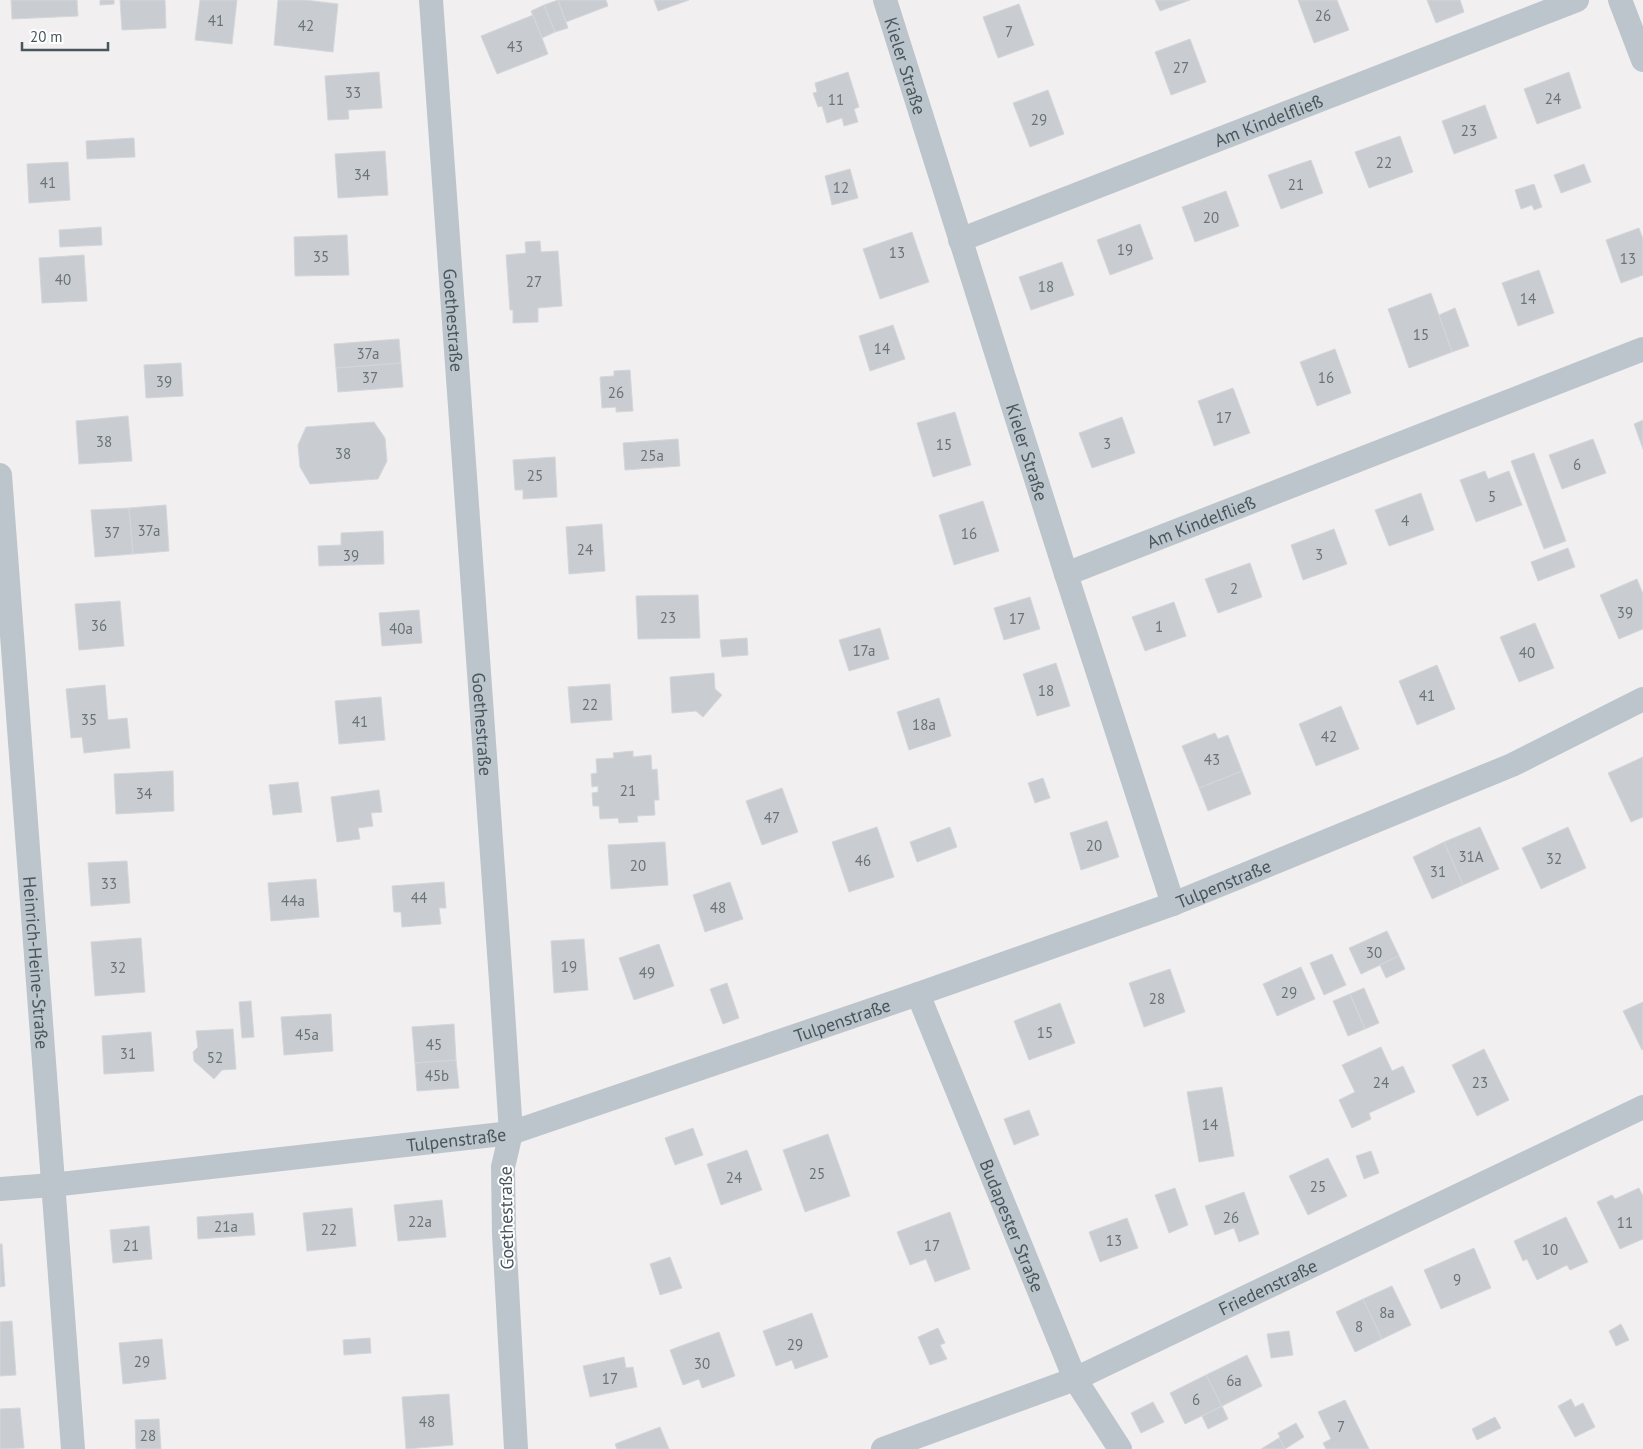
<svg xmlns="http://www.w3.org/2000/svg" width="1643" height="1449" viewBox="0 0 1643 1449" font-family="'PT Sans',sans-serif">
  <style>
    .building { fill: #c9cdd1; stroke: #d3d6da }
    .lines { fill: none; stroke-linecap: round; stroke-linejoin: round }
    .minor { stroke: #bbc5cb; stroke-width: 24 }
    .labels { text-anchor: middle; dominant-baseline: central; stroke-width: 4; stroke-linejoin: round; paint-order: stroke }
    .number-label { font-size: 15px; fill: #687379 }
    .street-label { font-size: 18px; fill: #48555c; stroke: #fff }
  </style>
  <rect width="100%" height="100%" fill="#f1efef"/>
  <path class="building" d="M11 0H77L78 16 12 19Z
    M100 0H114V4L100 5Z
    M120 0H165L166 28 122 30Z
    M200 0H237L232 44 195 40Z
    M278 0H305L338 4 333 52 274 45Z
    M558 0 568 28 555 32 544 5Z
    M558 0H606L608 6 566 22Z
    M654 0H689L658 11Z
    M1155 0H1190L1160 11Z
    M1298 0H1337L1349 30 1314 43Z
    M1427 0H1460L1464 12 1436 23Z
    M1019 4 1034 45 998 58 983 17Z
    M544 5 555 32 542 38 531 11Z
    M533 15 548 54 497 74 481 36Z
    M1190 39 1206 82 1171 95 1155 52Z
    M379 72 382 108 348 110 349 119 328 120 325 76Z
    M848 72 859 107 854 109 858 122 844 126 842 118 827 123 822 106 818 107 813 93 817 92 815 83Z
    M1569 72 1581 108 1537 124 1524 89Z
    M1048 90 1064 134 1030 147 1013 103Z
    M1485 105 1497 138 1454 154 1442 121Z
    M1400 136 1413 172 1369 188 1355 152Z
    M134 138 135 157 87 159 86 141Z
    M385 151 388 195 338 198 335 154Z
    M1311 160 1323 193 1281 209 1268 175Z
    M68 162 70 200 29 203 27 164Z
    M1584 164 1591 182 1561 193 1554 175Z
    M850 169 858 198 832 205 825 176Z
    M1534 184 1542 207 1534 210 1532 205 1521 209 1515 190Z
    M1226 191 1239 226 1195 242 1182 207Z
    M1140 224 1153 259 1110 275 1097 240Z
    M101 227 102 245 60 247 59 230Z
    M1639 228 1643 239V275L1621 283 1606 240Z
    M912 232 929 282 880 299 863 249Z
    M347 235 349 275 295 276 294 237Z
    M540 241 541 252 558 251 562 306 538 308V322L513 323V310H510L506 255 526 253 525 242Z
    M84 255 87 301 42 303 39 258Z
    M1062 262 1074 295 1031 310 1019 277Z
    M1539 270 1554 313 1518 326 1502 283Z
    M1431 293 1452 352 1409 368 1388 309Z
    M1455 308 1469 346 1452 352 1439 315Z
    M893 325 905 359 870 371 859 336Z
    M399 339 401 363 336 368 334 344Z
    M1335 349 1351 393 1317 406 1300 362Z
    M181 363 183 396 146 398 144 365Z
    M401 363 403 387 338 392 336 368Z
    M630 370 633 411 616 412V407L602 408 600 377 614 376V371Z
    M1233 388 1250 433 1214 446 1198 401Z
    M955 412 971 465 933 477 917 423Z
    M128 416 132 461 79 464 76 421Z
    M1122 417 1135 453 1092 468 1079 433Z
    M1643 420V449L1634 424Z
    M374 422 385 438 387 461 378 479 310 484 300 467 298 445 306 427Z
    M678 439 680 466 625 470 623 443Z
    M1593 439 1606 473 1562 489 1549 455Z
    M1534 453 1566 541 1544 549 1511 461Z
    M555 457 557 497 523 499V490H515L513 460Z
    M1485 471 1488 479 1509 471 1522 505 1476 522 1460 480Z
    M1421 493 1434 530 1389 546 1375 510Z
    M983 501 999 551 954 565 939 515Z
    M166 505 169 551 133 554 129 508Z
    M129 508 133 554 95 557 91 510Z
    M602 524 605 571 569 574 566 527Z
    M1334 529 1347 564 1303 580 1291 545Z
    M383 531 384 564 319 566 318 546 341 545V533Z
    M1568 548 1575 567 1538 581 1531 562Z
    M1250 563 1262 597 1218 613 1205 579Z
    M1637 579 1643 594V629L1619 639 1600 595Z
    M698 595 700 638 638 639 636 596Z
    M1030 597 1040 629 1004 640 994 608Z
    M120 601 124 646 79 650 75 604Z
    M1174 602 1186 636 1145 651 1132 617Z
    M419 610 422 643 382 646 379 613Z
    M1535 623 1554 668 1519 682 1500 637Z
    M880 628 889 659 849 671 839 640Z
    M747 638 748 655 722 657 720 640Z
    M1056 663 1070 706 1037 716 1023 674Z
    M1437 665 1455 709 1417 725 1399 681Z
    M714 673 715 689 722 695 703 717 696 711 672 713 670 677Z
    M610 684 612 720 571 723 568 687Z
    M105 685 108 720 127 718 130 748 84 753 82 737 71 738 66 689Z
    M381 697 385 740 339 744 335 701Z
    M939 698 951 736 909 750 897 712Z
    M1341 706 1359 749 1316 766 1299 724Z
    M1215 733 1218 739 1228 735 1242 771 1199 788 1182 746Z
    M633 751V757L651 755 652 770 657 769 659 800H654L655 815 637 816 638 822 619 823 618 818 600 819 599 806H593L592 793 598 792V786L592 787 591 774 597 773 596 759 614 758 613 753Z
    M1643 757V817L1631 822 1608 773Z
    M173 771 174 811 116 814 114 774Z
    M1242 771 1251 794 1208 811 1199 788Z
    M1043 778 1050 798 1035 803 1028 783Z
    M298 782 302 812 273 815 269 785Z
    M782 788 798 832 762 845 746 801Z
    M379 790 382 812 371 813 373 826 358 828 360 839 337 842 331 797Z
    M1107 821 1119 857 1081 870 1070 833Z
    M877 827 894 877 849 892 832 842Z
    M950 827 957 847 917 862 910 842Z
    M1480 827 1499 869 1463 885 1444 842Z
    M1568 827 1586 868 1541 889 1522 848Z
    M665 842 668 885 611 889 608 845Z
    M1444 842 1463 885 1432 899 1413 857Z
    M127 861 130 903 91 906 88 863Z
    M316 879 319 917 271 921 268 883Z
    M444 882 446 908H439L441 924 402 927 401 912H394L392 886Z
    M730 882 743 919 705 932 693 895Z
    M1387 931 1399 956 1361 974 1349 948Z
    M141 938 145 992 95 996 91 942Z
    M584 939 588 990 554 993 551 941Z
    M659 944 674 986 634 1000 619 958Z
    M1332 954 1346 985 1324 995 1310 963Z
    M1399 956 1405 969 1386 978 1380 965Z
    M1301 967 1315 999 1277 1016 1263 984Z
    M1170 969 1185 1012 1144 1027 1129 983Z
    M727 983 739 1018 723 1024 710 989Z
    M1364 988 1379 1023 1365 1029 1350 994Z
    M1350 994 1365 1029 1348 1036 1333 1001Z
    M251 1001 254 1037 242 1038 239 1002Z
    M1643 1002V1049L1642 1050 1623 1011Z
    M1060 1003 1075 1043 1029 1060 1014 1021Z
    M331 1014 333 1051 284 1055 281 1017Z
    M454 1024 456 1060 415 1063 412 1027Z
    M233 1029 236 1069 222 1070 214 1079 194 1061 193 1052 198 1047 196 1031Z
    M151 1032 154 1071 104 1074 102 1036Z
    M1381 1047 1392 1071 1403 1066 1415 1092 1369 1113 1371 1119 1352 1128 1339 1100 1355 1092 1342 1065Z
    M1484 1049 1509 1100 1477 1116 1452 1065Z
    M456 1060 459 1088 417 1091 415 1063Z
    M1222 1087 1234 1156 1199 1162 1187 1092Z
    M1029 1110 1039 1135 1014 1145 1004 1119Z
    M693 1128 703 1155 675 1165 665 1138Z
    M828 1134 850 1196 805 1212 783 1150Z
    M747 1150 762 1190 721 1205 707 1164Z
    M1371 1151 1379 1173 1364 1179 1356 1156Z
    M1328 1158 1347 1196 1308 1215 1289 1176Z
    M1175 1188 1188 1225 1169 1233 1155 1195Z
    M1639 1188 1643 1196V1239L1620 1249 1597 1202 1612 1195 1615 1199Z
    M1244 1192 1259 1234 1239 1242 1234 1228 1215 1235 1205 1206Z
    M442 1200 446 1237 398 1241 394 1205Z
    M352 1208 356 1246 307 1251 303 1213Z
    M950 1212 970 1269 935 1282 926 1259 910 1265 897 1232Z
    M253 1213 255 1235 198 1239 197 1217Z
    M1566 1217 1588 1262 1570 1270 1567 1265 1537 1280 1527 1259 1523 1261 1514 1241Z
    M1127 1218 1138 1248 1100 1262 1089 1232Z
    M149 1226 152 1259 113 1263 110 1230Z
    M0 1244H2L5 1286 0 1287Z
    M1474 1248 1491 1288 1441 1309 1424 1270Z
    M670 1257 682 1288 660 1295 650 1264Z
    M1392 1286 1411 1325 1382 1339 1363 1299Z
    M1363 1299 1382 1339 1355 1352 1336 1312Z
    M812 1313 828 1357 795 1369 792 1360 776 1366 763 1331Z
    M12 1321 16 1375 0 1376V1322Z
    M1621 1324 1629 1340 1616 1346 1609 1331Z
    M938 1328 945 1343 940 1345 947 1359 930 1365 918 1337Z
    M1289 1331 1293 1355 1271 1358 1267 1334Z
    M719 1332 735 1376 702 1388 699 1379 683 1385 670 1350Z
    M370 1338 371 1353 344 1355 343 1340Z
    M162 1339 166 1379 123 1384 119 1343Z
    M1247 1355 1262 1386 1222 1406 1206 1375Z
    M624 1357 626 1368 633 1367 637 1387 590 1397 583 1366Z
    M1206 1375 1222 1406 1185 1424 1170 1393Z
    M449 1394 453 1445 406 1449 402 1397Z
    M1571 1399 1575 1407 1583 1403 1595 1427 1575 1437 1558 1406Z
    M1345 1400 1369 1449H1326L1323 1443 1331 1439 1318 1412Z
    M1153 1402 1164 1422 1141 1433 1131 1413Z
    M1222 1406 1228 1419 1208 1429 1202 1416Z
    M20 1408 24 1448 0 1449V1409Z
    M1495 1417 1501 1428 1477 1440 1472 1429Z
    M159 1419 161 1449H136L135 1420Z
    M1296 1423 1304 1437 1285 1449 1279 1438 1280 1437 1278 1433Z
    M660 1427 669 1449H617L615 1444Z
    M1279 1438 1285 1449H1261Z"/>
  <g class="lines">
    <g class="minor">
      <path id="s1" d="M431 0 501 981 511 1133 503 1167 504 1234 516 1449"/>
      <path id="s2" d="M885 0 1066 574 1173 904"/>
      <path d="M1620 0 1643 60"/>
      <path id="s3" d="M960 240 1577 0"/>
      <path id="s4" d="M0 475 73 1449"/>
      <path id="s5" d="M1066 574 1643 349"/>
      <path id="s6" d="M918 994 1075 1379 1120 1449"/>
      <path id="s7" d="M0 1189 52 1185 511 1133 918 994 1173 904 1512 765 1643 699"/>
      <path id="s8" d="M883 1449 1075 1379 1643 1107"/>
    </g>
  </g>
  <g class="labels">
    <g class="number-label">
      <text x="1323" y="15">26</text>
      <text x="216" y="20">41</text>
      <text x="306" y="25">42</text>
      <text x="1009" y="31">7</text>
      <text x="515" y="46">43</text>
      <text x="1181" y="67">27</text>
      <text x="353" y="92">33</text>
      <text x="1553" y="98">24</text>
      <text x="836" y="99">11</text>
      <text x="1039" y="119">29</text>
      <text x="1469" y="130">23</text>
      <text x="1384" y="162">22</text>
      <text x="362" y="174">34</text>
      <text x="48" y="182">41</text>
      <text x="1296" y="184">21</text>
      <text x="841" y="187">12</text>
      <text x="1211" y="217">20</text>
      <text x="1125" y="249">19</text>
      <text x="897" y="252">13</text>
      <text x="321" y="256">35</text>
      <text x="1628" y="258">13</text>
      <text x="63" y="279">40</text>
      <text x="534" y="281">27</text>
      <text x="1046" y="286">18</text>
      <text x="1528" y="298">14</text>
      <text x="1421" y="334">15</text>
      <text x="882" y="348">14</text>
      <text x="368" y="353">37a</text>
      <text x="370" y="377">37</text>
      <text x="1326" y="377">16</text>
      <text x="164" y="381">39</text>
      <text x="616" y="392">26</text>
      <text x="1224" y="417">17</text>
      <text x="104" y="441">38</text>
      <text x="1107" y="443">3</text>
      <text x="944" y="444">15</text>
      <text x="343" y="453">38</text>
      <text x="652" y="455">25a</text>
      <text x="1577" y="464">6</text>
      <text x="535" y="475">25</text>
      <text x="1492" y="496">5</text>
      <text x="1405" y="520">4</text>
      <text x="149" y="530">37a</text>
      <text x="112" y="532">37</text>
      <text x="969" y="533">16</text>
      <text x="585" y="549">24</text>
      <text x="1319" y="554">3</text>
      <text x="351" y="555">39</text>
      <text x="1234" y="588">2</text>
      <text x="1625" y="612">39</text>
      <text x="668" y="617">23</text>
      <text x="1017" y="618">17</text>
      <text x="99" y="625">36</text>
      <text x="1159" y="626">1</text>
      <text x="401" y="628">40a</text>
      <text x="864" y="650">17a</text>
      <text x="1527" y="652">40</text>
      <text x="1046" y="690">18</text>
      <text x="1427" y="695">41</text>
      <text x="590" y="704">22</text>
      <text x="89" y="719">35</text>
      <text x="360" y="721">41</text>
      <text x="924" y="724">18a</text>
      <text x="1329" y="736">42</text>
      <text x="1212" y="759">43</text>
      <text x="628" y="790">21</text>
      <text x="144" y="793">34</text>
      <text x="772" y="817">47</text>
      <text x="1094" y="845">20</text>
      <text x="1471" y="856">31A</text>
      <text x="1554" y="858">32</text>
      <text x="863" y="860">46</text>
      <text x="638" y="865">20</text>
      <text x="1438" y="871">31</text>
      <text x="109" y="883">33</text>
      <text x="419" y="897">44</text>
      <text x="293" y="900">44a</text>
      <text x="718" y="907">48</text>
      <text x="1374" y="952">30</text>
      <text x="569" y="966">19</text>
      <text x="118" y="967">32</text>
      <text x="647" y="972">49</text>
      <text x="1289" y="992">29</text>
      <text x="1157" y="998">28</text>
      <text x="1045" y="1032">15</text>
      <text x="307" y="1034">45a</text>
      <text x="434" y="1044">45</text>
      <text x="128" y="1053">31</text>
      <text x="215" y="1057">52</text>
      <text x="437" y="1075">45b</text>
      <text x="1381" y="1082">24</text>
      <text x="1480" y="1082">23</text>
      <text x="1210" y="1124">14</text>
      <text x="817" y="1173">25</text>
      <text x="734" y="1177">24</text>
      <text x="1318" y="1186">25</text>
      <text x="1231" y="1217">26</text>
      <text x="420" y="1221">22a</text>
      <text x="1625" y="1222">11</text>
      <text x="226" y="1226">21a</text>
      <text x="329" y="1229">22</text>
      <text x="1114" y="1240">13</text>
      <text x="131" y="1245">21</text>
      <text x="932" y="1245">17</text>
      <text x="1550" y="1249">10</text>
      <text x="1457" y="1279">9</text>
      <text x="1387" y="1312">8a</text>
      <text x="1359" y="1326">8</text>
      <text x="795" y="1344">29</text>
      <text x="142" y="1361">29</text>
      <text x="702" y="1363">30</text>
      <text x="610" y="1378">17</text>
      <text x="1234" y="1380">6a</text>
      <text x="1196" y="1399">6</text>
      <text x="427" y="1421">48</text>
      <text x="1341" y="1426">7</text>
      <text x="148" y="1435">28</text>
    </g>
    <g class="street-label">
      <text stroke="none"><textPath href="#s2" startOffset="69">Kieler Straße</textPath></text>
      <text stroke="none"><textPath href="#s3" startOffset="331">Am Kindelfließ</textPath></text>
      <text stroke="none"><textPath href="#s1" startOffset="321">Goethestraße</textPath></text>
      <text stroke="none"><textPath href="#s2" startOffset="474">Kieler Straße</textPath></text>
      <text stroke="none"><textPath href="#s5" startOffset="145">Am Kindelfließ</textPath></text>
      <text stroke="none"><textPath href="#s1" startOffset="726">Goethestraße</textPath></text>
      <text stroke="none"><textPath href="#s7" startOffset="1269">Tulpenstraße</textPath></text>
      <text stroke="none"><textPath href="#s4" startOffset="489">Heinrich-Heine-Straße</textPath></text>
      <text stroke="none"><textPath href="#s7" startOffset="864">Tulpenstraße</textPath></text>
      <text stroke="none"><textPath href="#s7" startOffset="459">Tulpenstraße</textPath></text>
      <text transform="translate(506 1218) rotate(-91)">Goethestraße</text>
      <text stroke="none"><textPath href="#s6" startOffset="250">Budapester Straße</textPath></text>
      <text stroke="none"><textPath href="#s8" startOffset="418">Friedenstraße</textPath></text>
    </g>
  </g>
  <path d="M22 42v8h86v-8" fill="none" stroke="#48555c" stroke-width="2.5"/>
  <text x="30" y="42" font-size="15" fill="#48555c" stroke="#ffffff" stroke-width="4" paint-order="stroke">20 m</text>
</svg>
